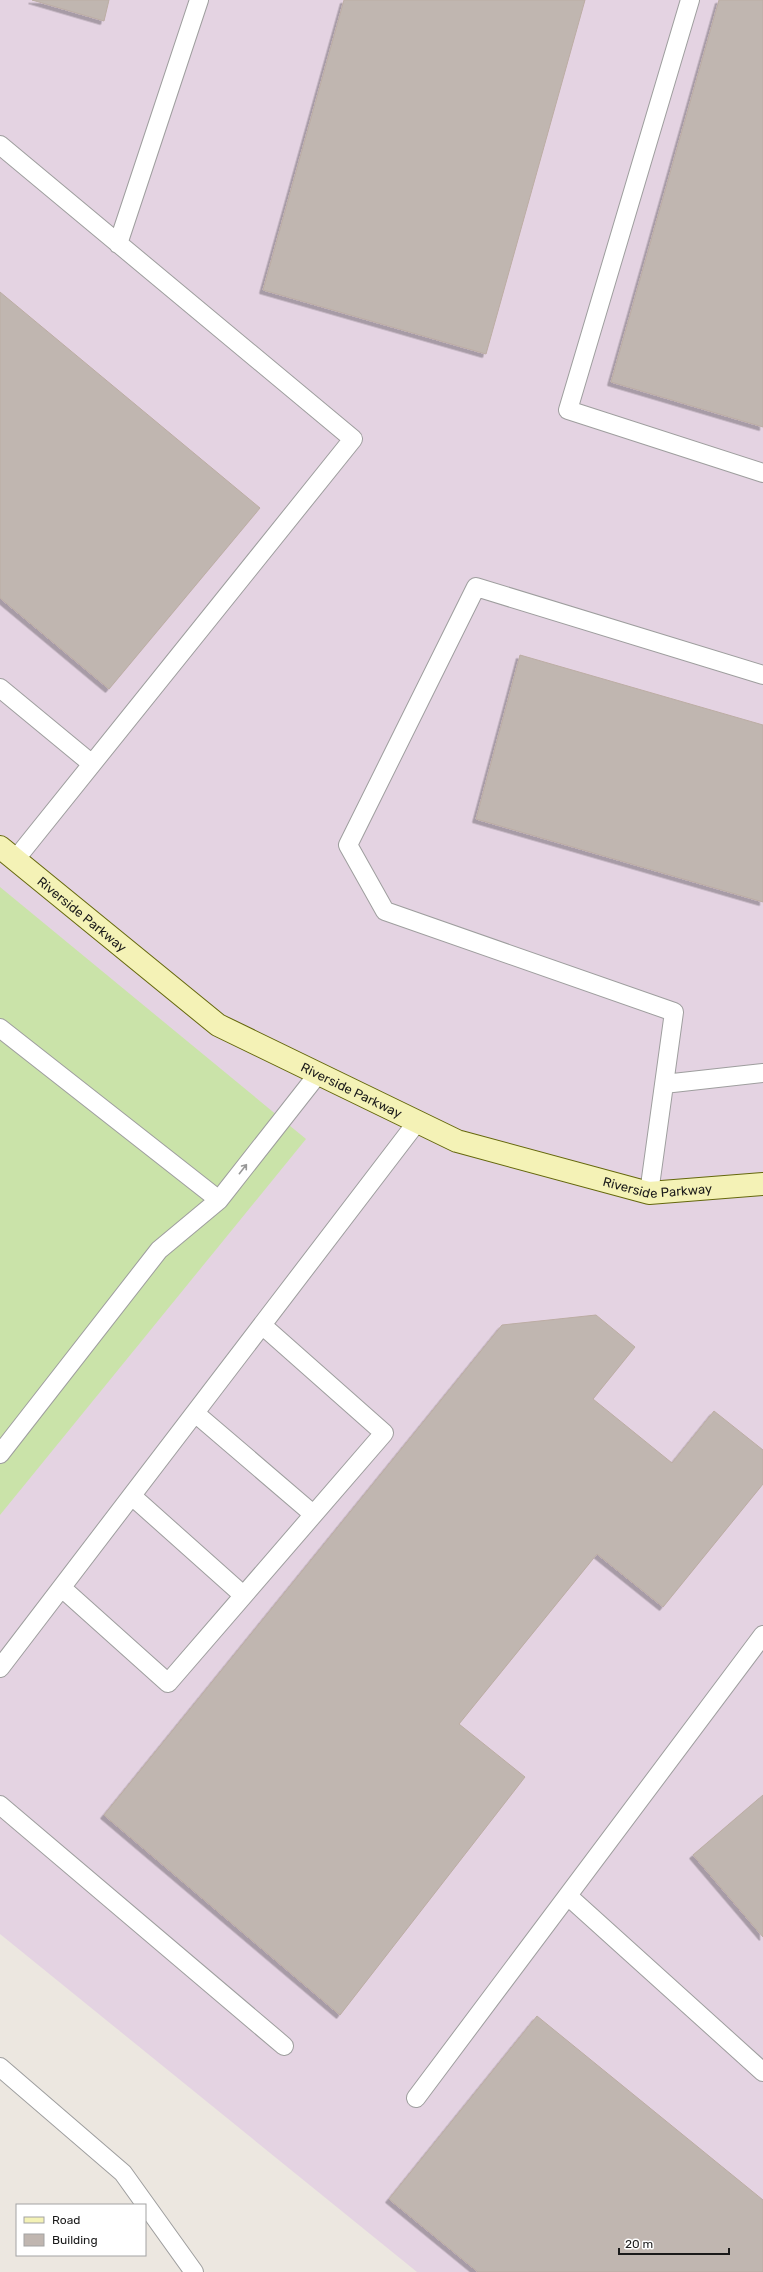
<svg xmlns="http://www.w3.org/2000/svg" width="763" height="2272" viewBox="0 0 763 2272" font-family="Rubik,sans-serif">
  <style>
    .industrial { fill: #e4d3e2 }
    .grass { fill: #cae3a9 }
    .building { fill: #c0b6b0; stroke: #bcada4; filter: url(#shadow) }
    .lines { fill: none; stroke-linecap: round; stroke-linejoin: round }
    .lane-casing { stroke: #9e9e9e; stroke-width: 20 }
    .secondary-casing { stroke: #64670c; stroke-width: 24 }
    .lane { stroke: #fff; stroke-width: 18 }
    .secondary { stroke: #f4f2b6; stroke-width: 22 }
    .oneway { stroke: #989898 }
    .labels { text-anchor: middle; dominant-baseline: central; stroke-width: 4; stroke-linejoin: round; paint-order: stroke }
    .street-label { font-size: 13px; fill: #1a1a1a; stroke: #fff }
  </style>
  <defs>
    <filter id="shadow"><feDropShadow dx="-3.5" dy="3.5" stdDeviation="0" flood-color="#0004"/></filter>
  </defs>
  <rect width="100%" height="100%" fill="#ece7e0"/>
  <path class="industrial" d="M0 0H763V2272H417L0 1934Z"/>
  <path class="grass" d="M0 887 306 1139 0 1515Z"/>
  <path class="building" d="M32 0H109L104 21Z
    M344 0H585L486 354 263 290Z
    M719 0H763V427L611 382Z
    M0 292 260 508 109 689 0 598Z
    M520 655 763 725V902L476 819Z
    M596 1315 635 1347 593 1399 672 1463 714 1411 763 1450V1484L663 1607 597 1554 459 1724 525 1777 340 2015 104 1815 502 1325Z
    M763 1795V1937L693 1855Z
    M537 2016 763 2200V2272H478L389 2199Z"/>
  <g class="lines">
    <g class="lane-casing">
      <path id="lane" d="M690 0 568 410 763 473
        M0 145 353 439 15 860
        M118 244 199 0
        M0 688 92 764
        M0 1028 219 1200
        M664 1084 763 1073
        M649 1193 674 1012 385 911 348 845 476 587 763 675
        M195 1413 313 1514
        M0 1454 159 1250 219 1200 318 1074
        M132 1496 243 1595
        M62 1588 168 1683 384 1433 262 1325
        M0 1668 417 1122
        M0 1805 284 2046
        M568 1896 763 2072
        M0 2067 123 2173 194 2272
        M416 2098 763 1635"/>
    </g>
    <g class="secondary-casing">
      <g id="secondary">
        <path id="s1" d="M0 847 218 1025 457 1141 649 1193 763 1184"/>
      </g>
    </g>
    <use href="#lane" class="lane"/>
    <use href="#secondary" class="secondary"/>
  </g>
  <defs><path id="oneway-shaft" d="M-6 0H5M1.5-3L5.5 0L1.5 3" fill="none" stroke-width="1.6" stroke-linecap="round" stroke-linejoin="round"/></defs>
  <use class="oneway" href="#oneway-shaft" transform="translate(243 1169) rotate(-52)"/>
  <g class="labels">
    <g class="street-label">
      <text stroke="none"><textPath href="#s1" startOffset="106">Riverside Parkway</textPath></text>
      <text stroke="none"><textPath href="#s1" startOffset="430">Riverside Parkway</textPath></text>
      <text stroke="none"><textPath href="#s1" startOffset="754">Riverside Parkway</textPath></text>
    </g>
  </g>
  <rect x="16" y="2204" width="130" height="52" fill="#ffffff" stroke="#a3a3a3"/>
  <rect x="24" y="2217" width="20" height="6" fill="#f4f2b6" stroke="#a3a3a3"/>
  <text x="52" y="2224" font-size="12" fill="#1a1a1a">Road</text>
  <rect x="24" y="2234" width="20" height="12" fill="#c0b6b0" stroke="#a3a3a3"/>
  <text x="52" y="2244" font-size="12" fill="#1a1a1a">Building</text>
  <path d="M619 2248v6h110v-6" fill="none" stroke="#1a1a1a" stroke-width="2"/>
  <text x="625" y="2248" font-size="12" fill="#1a1a1a" stroke="#ffffff" stroke-width="3" paint-order="stroke">20 m</text>
</svg>
